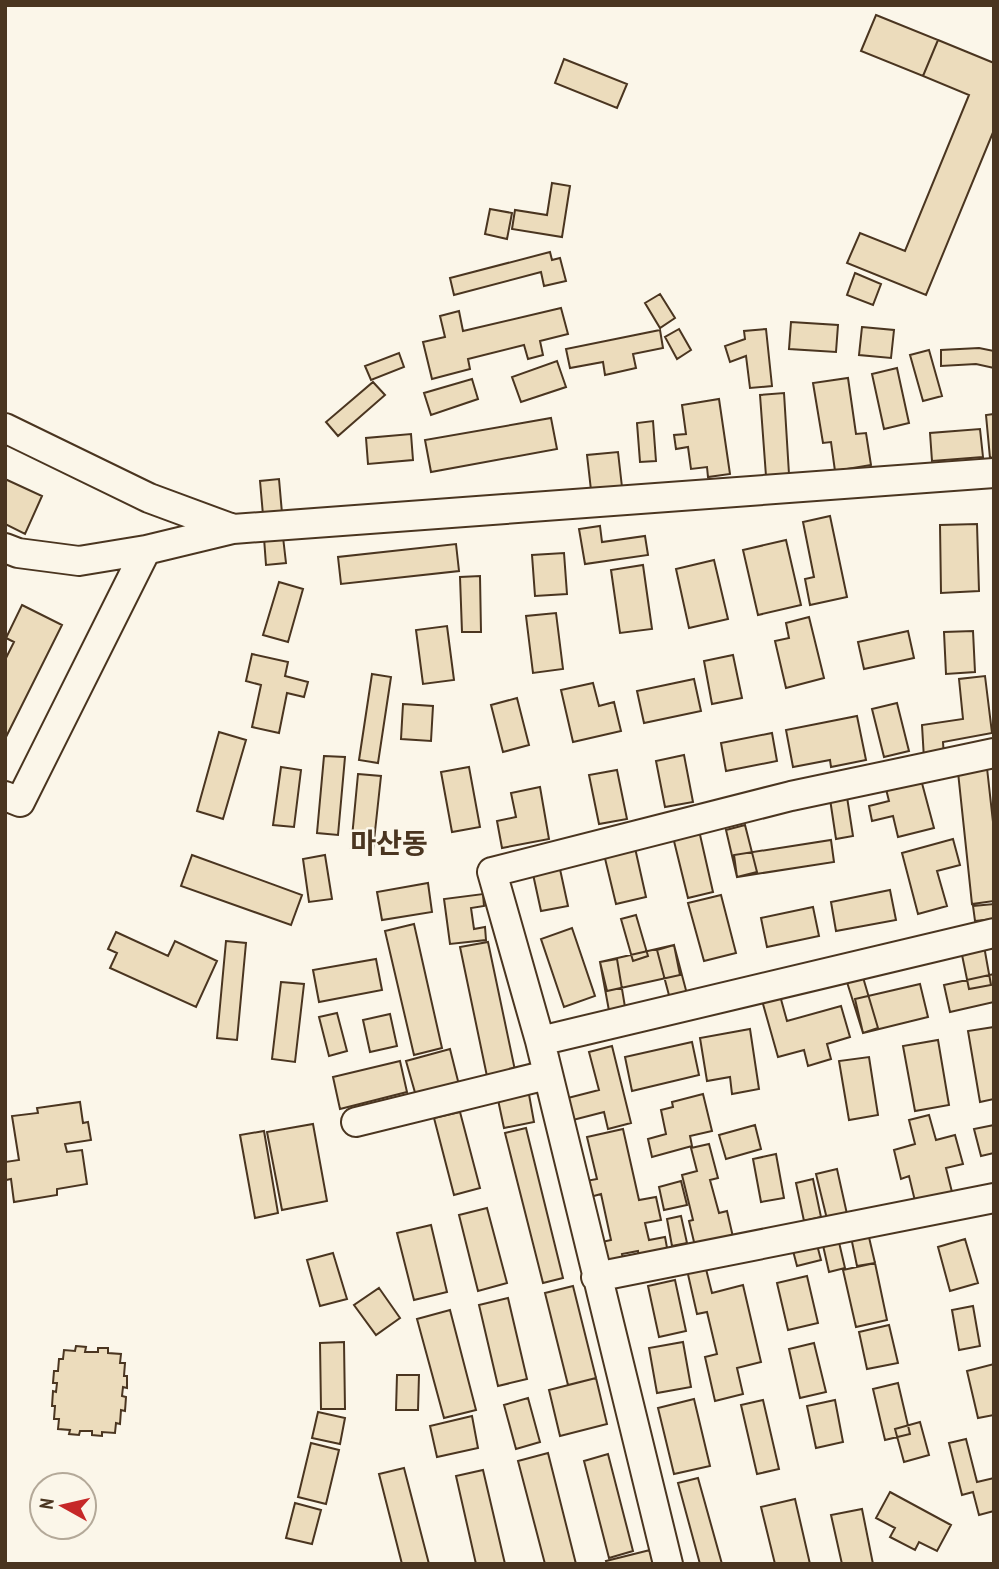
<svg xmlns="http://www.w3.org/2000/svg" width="999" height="1569" viewBox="0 0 999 1569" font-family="'PT Sans Narrow','Noto Sans KR',sans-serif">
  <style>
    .building { fill: #ecdcbc; stroke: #4a3520; stroke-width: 2 }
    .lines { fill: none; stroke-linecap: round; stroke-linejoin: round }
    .minor-casing { stroke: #4a3520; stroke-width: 32 }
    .minor { stroke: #fbf6e9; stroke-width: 28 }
    .labels { text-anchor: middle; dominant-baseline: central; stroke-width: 5; stroke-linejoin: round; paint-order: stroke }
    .quarter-label { font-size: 28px; font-weight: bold; fill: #4a3520; stroke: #fbf6e9 }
  </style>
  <rect width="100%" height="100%" fill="#fbf6e9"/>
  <path class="building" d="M876 15 938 40 923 76 861 51Z
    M938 40 994 63V130L926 295 847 263 860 233 905 251 969 95 923 76Z
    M564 59 627 84 617 108 555 83Z
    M552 183 570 186 562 237 512 229 515 210 547 215Z
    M490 209 512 213 507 239 485 234Z
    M550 252 552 260 560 258 566 281 544 286 541 272 454 295 450 278Z
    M855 273 881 284 873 305 847 295Z
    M660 294 675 318 660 328 645 303Z
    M561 308 568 334 540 341 543 355 528 359 524 345 468 359 470 369 432 379 423 342 445 337 440 316 459 311 463 331Z
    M791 322 838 325 836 352 789 349Z
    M862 327 894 330 891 358 859 355Z
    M679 329 691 350 677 359 665 337Z
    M766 329 772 386 750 388 746 356 730 362 725 346 745 339 744 331Z
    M660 330 663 348 633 354 636 368 605 375 603 362 570 368 566 349Z
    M979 348 994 351V368L976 364 941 366V350Z
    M929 350 942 396 923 401 910 355Z
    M399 353 404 367 371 380 365 366Z
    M557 361 566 387 521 402 512 377Z
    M897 368 909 423 884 429 872 374Z
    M848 378 856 434 866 433 871 465 835 471 831 442 823 443 813 383Z
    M472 379 478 399 431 415 424 393Z
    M373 382 385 395 338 436 326 422Z
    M784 393 789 474 766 476 760 395Z
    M719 399 730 474 708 477 707 467 691 469 688 447 676 449 674 435 686 434 682 405Z
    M994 414V457L990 458 986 415Z
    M551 418 557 449 431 472 425 440Z
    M653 421 656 461 640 462 637 423Z
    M980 429 983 457 932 461 930 433Z
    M411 434 413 460 368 464 366 438Z
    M618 452 622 487 591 490 587 455Z
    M5 479 42 496 25 534 5 524Z
    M279 479 282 513 263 515 260 481Z
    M830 516 847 597 810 605 805 579 814 577 803 522Z
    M977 524 979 591 941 593 940 525Z
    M600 526 602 542 645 536 648 555 585 564 579 529Z
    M283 537 286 563 266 565 264 538Z
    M786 540 801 605 758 615 743 550Z
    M456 544 459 571 341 584 338 557Z
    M564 553 567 594 535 596 532 555Z
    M714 560 728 619 689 628 676 569Z
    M643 565 652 629 620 633 611 570Z
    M480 576 481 632H462L460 577Z
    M279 582 303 589 288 642 263 635Z
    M22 605 62 625 5 739V660L14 642 6 638Z
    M556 613 563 669 533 673 526 616Z
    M809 617 824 678 786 688 775 641 789 638 786 623Z
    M447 626 454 680 423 684 416 630Z
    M908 631 914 658 864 669 858 642Z
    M973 631 975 672 946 674 944 632Z
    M252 654 288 662 285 676 308 682 304 697 287 693 279 733 252 727 261 685 246 681Z
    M733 655 742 698 712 704 704 661Z
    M372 674 391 677 378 763 359 760Z
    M985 676 992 733 943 742 944 757 924 759 922 725 963 719 959 679Z
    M694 679 701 711 644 723 637 691Z
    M593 683 599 706 614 702 621 731 573 742 561 690Z
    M517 698 529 745 503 752 491 705Z
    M897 703 909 751 884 757 872 709Z
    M403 704 433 706 431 741 401 739Z
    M857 716 866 760 831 767 830 760 793 767 786 730Z
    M219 732 246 740 223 819 197 811Z
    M772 733 777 761 726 771 721 743Z
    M684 755 693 802 665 807 656 761Z
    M324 756 345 757 338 835 317 833Z
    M281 767 301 770 294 827 273 825Z
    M469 767 480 827 452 832 441 772Z
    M987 768 994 831V901L972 904 958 772Z
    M617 770 627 819 599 824 589 775Z
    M919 772 934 828 898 837 893 816 872 821 869 806 889 801 884 781Z
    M358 774 381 776 373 850 351 848Z
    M540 787 549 839 502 848 497 821 516 817 511 793Z
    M847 797 853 836 836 839 830 799Z
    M745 825 757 872 737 877 726 830Z
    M698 826 713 892 688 898 672 833Z
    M633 839 646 897 616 904 602 846Z
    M953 839 960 865 937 871 947 906 918 914 902 853Z
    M831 840 834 862 737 877 734 855Z
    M192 855 302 895 291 925 181 886Z
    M325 855 332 899 309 902 303 859Z
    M558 860 568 906 541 911 531 865Z
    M428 883 432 912 382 920 377 892Z
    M890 890 896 920 836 931 831 902Z
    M483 894 484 906 471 908 474 929 485 927 486 940 450 944 444 899Z
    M721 895 736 953 704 961 688 903Z
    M994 904V919L975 921 973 906Z
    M813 907 819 936 767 947 761 918Z
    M636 915 648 956 633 961 621 919Z
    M414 924 442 1048 414 1055 385 931Z
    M572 928 595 996 564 1007 541 939Z
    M116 932 168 956 175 941 217 961 196 1007 110 968 117 953 108 949Z
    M226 941 246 943 237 1040 217 1038Z
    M488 942 516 1075 488 1081 460 947Z
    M674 945 687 994 670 999 657 950Z
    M674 945 680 975 607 991 600 962Z
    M984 946 991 985 969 989 961 950Z
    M376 959 382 990 319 1002 313 970Z
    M617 959 626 1013 610 1016 600 962Z
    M862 974 878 1028 863 1033 846 979Z
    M994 974V1002L950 1012 944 985Z
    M281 982 304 984 295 1062 272 1059Z
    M920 984 928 1017 863 1033 855 999Z
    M779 992 787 1021 841 1006 850 1037 827 1044 831 1059 808 1066 804 1050 778 1057 761 997Z
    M337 1013 347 1051 329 1056 319 1017Z
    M390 1014 397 1046 370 1052 363 1020Z
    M994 1027V1099L980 1102 968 1031Z
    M750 1029 759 1089 732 1094 730 1077 707 1081 700 1038Z
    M938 1040 949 1105 915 1111 903 1046Z
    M692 1042 699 1075 632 1091 625 1057Z
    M612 1046 631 1123 608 1129 604 1112 565 1122 560 1100 599 1090 589 1052Z
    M450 1049 459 1085 416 1096 406 1061Z
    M869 1057 878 1115 849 1120 839 1061Z
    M400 1061 407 1092 340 1109 333 1077Z
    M528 1089 534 1122 504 1128 497 1095Z
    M703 1094 712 1131 690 1136 692 1146 652 1157 648 1139 666 1134 661 1110 673 1107 672 1102Z
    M80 1102 83 1123 88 1122 91 1140 65 1144 67 1152 82 1150 87 1184 57 1189V1195L14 1202 11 1179 6 1180 5 1172V1162L19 1160 12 1116 38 1113 37 1108Z
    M460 1112 480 1188 454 1195 434 1118Z
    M929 1115 936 1140 955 1135 963 1164 946 1168 952 1192 915 1201 909 1176 901 1179 894 1150 915 1144 909 1120Z
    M313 1124 327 1201 282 1210 267 1132Z
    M755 1125 761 1149 726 1159 719 1135Z
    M994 1125V1153L981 1156 974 1129Z
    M526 1128 563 1278 543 1283 505 1133Z
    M623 1129 639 1200 656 1197 661 1220 645 1223 649 1240 665 1237 668 1253 639 1259 638 1251 622 1254 624 1263 598 1269 593 1244 611 1240 601 1194 590 1197 586 1181 597 1179 587 1137Z
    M264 1131 278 1213 255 1218 240 1135Z
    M709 1144 718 1178 710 1180 719 1213 727 1211 733 1237 695 1246 689 1221 693 1220 682 1175 697 1171 691 1148Z
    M776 1154 784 1198 761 1202 753 1159Z
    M837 1169 847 1214 827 1219 816 1174Z
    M813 1179 821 1217 804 1221 796 1183Z
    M681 1181 687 1205 664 1210 659 1187Z
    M487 1208 507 1283 478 1291 459 1215Z
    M681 1216 687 1243 672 1246 667 1219Z
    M431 1225 447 1292 414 1300 397 1233Z
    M868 1233 875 1263 857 1266 851 1237Z
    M838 1238 845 1268 829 1272 822 1241Z
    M965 1239 978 1283 950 1291 938 1247Z
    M816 1241 821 1260 797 1266 792 1247Z
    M333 1253 347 1299 320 1306 307 1260Z
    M875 1263 887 1320 856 1327 843 1270Z
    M705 1265 712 1293 743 1285 761 1362 737 1368 743 1394 715 1401 705 1357 717 1354 707 1312 697 1314 687 1270Z
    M807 1276 818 1323 788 1330 777 1283Z
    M675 1280 686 1331 659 1337 648 1286Z
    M573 1286 596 1378 568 1385 545 1293Z
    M379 1288 400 1318 376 1335 354 1305Z
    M508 1298 527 1379 498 1386 479 1305Z
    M973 1306 980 1346 959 1350 952 1310Z
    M450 1310 476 1410 444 1418 417 1319Z
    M889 1325 898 1363 867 1369 859 1332Z
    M344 1342 345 1409H321L320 1343Z
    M683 1342 691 1387 657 1393 649 1348Z
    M814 1343 826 1392 800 1398 789 1349Z
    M76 1346 86 1347 85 1352H98V1348H108V1353L121 1354 120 1363H125L124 1376H127V1388L123 1387 122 1396 126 1397 125 1411 121 1410 120 1424 116 1423 115 1433 102 1432V1436L92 1435V1431H80L79 1435 69 1434 70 1430 58 1429 59 1419H54L55 1406H52L53 1391 56 1392 57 1383H53L54 1371H58L59 1359H63L64 1350 75 1351Z
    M994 1364V1415L978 1418 967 1371Z
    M397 1375H419L418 1410H396Z
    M596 1378 607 1424 560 1436 549 1390Z
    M898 1383 910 1434 885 1440 873 1389Z
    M528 1398 540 1442 516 1449 504 1405Z
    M694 1399 710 1466 674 1474 658 1408Z
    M763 1400 779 1469 757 1474 741 1405Z
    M835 1400 843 1442 816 1448 807 1406Z
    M318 1412 345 1418 340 1444 312 1438Z
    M472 1416 478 1448 437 1457 430 1426Z
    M920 1422 929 1455 904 1462 895 1429Z
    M966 1439 977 1482 994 1478V1511L979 1515 973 1492 962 1495 949 1443Z
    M311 1443 339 1450 326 1504 298 1497Z
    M548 1453 576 1564H545L518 1461Z
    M608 1454 633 1551 609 1558 584 1461Z
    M404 1468 429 1564H402L379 1474Z
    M483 1470 505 1564H476L456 1476Z
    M698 1478 722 1564H700L678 1483Z
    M890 1492 951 1525 937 1551 919 1542 915 1550 890 1537 895 1528 876 1518Z
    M795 1499 810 1564H775L761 1507Z
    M295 1503 321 1510 312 1544 286 1538Z
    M862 1509 873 1564H842L831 1515Z
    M650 1550 653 1564H607L606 1561Z"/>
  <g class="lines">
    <g class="minor-casing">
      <path id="minor" d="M5 428 149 498 233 529
        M5 548 18 553 79 561 146 550
        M5 796 20 802 146 550 233 529 994 473
        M540 1041 994 933
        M356 1122 547 1075
        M596 1277 994 1198
        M668 1564 540 1041 492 872 791 796 994 753"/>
    </g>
    <use href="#minor" class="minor"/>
  </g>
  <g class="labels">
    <g class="quarter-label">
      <text x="389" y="842">마산동</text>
    </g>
  </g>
  <rect width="999" height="1569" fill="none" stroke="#4a3520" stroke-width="14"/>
  <g transform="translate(63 1506) rotate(278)"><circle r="33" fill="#fbf6e9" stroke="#b4a999" stroke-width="2"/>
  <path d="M0-5L12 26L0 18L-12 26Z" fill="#c62828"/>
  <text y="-10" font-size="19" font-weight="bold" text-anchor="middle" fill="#4a3520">N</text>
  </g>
</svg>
